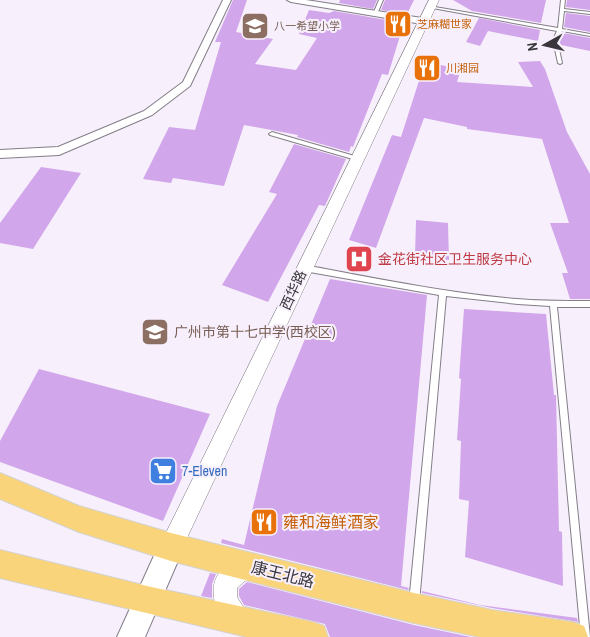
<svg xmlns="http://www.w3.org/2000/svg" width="590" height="637" viewBox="0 0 590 637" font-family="'Archivo Narrow','Noto Sans SC',sans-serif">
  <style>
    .building { fill: #d2a6ea }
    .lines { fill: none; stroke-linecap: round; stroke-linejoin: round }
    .service-casing { stroke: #837d87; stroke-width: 2 }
    .minor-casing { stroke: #837d87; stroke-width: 2 }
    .tertiary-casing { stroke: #837d87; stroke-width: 1 }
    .secondary-casing { stroke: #837d87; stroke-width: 2 }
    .primary-casing { stroke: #d3d3d4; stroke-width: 2 }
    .service { fill: #fff; fill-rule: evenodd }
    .minor { fill: #fff; fill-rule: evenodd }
    .tertiary { fill: #fff; fill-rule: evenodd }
    .secondary { fill: #fff; fill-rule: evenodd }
    .primary { fill: #fad47b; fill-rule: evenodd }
    .labels { text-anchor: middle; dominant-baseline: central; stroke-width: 4; stroke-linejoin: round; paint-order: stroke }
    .far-food-label { font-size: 11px; fill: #c56008; stroke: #f7f0fc; text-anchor: start }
    .far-education-label { font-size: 11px; fill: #785e54; stroke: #f7f0fc; text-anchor: start }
    .health-label { font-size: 14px; fill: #be3a42; stroke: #f7f0fc; text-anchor: start }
    .street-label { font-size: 14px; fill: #39373b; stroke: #f7f0fc }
    .education-label { font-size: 14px; fill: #785e54; stroke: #f7f0fc; text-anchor: start }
    .shop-label { font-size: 14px; fill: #366cbe; stroke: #f7f0fc; text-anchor: start }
    .near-food-label { font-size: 16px; fill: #c56008; stroke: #f7f0fc; text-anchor: start }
    .near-street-label { font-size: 16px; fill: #39373b; stroke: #f7f0fc }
  </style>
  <rect width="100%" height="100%" fill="#f7f0fc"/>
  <path class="building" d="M233 0H247L236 32 273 39 255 64 296 70 317 38 299 34 309 10 329 13 334 11 404 23 388 75 382 74 353 147 351 146 349 152 297 137 298 135 244 125 224 186 173 178 171 183 143 179 169 127 195 130 221 42H215Z
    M340 0H377L373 9 339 3Z
    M385 0H414L407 14 381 10Z
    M453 0H546L541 23 472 11Z
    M567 0H590V10L566 7Z
    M566 13 590 16V32L564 27Z
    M479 18 540 30 538 41 488 31 480 46 466 42Z
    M563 33 590 38V51L561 45 559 40Z
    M540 61 545 69 567 132 590 174V299H570L562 273H568L550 223H569L542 139 467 129V127L424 118 376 248 349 240 392 135 401 137 425 62 461 69 457 82 533 87 518 62Z
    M294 144 346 159 325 206 319 205 268 302 222 285 277 194 269 192Z
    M41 167 81 173 33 249 0 243V223Z
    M416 220 448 223 449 260 415 256Z
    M330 279 427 295 401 586 409 588 408 590 221 543 222 539 244 545 277 406Z
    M464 309 546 314 554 395H556L559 531 562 532 563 586 465 557 469 501 459 499 461 441 457 440 461 379 459 378Z
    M39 369 210 414 163 521 0 462V441Z
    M210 573 216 574 212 584V598L201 596Z
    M247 582 414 625 471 637H330L325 624 244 605 239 596V589Z
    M422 591 480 605 577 618 578 622 492 608 422 593Z"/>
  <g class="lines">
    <g class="service-casing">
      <path id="service" d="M379 0H383L377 14 374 15 373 14Z
        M561 0H565L564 9 590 12V14L564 11 562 29 590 34V36L562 31 557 40 562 63 560 64 558 63 553 40 557 31 427 7 429 6 558 28Z
        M272 132 358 157 359 158 356 160 270 135 269 134Z
        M304 265C375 278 445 293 517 299 541 301 566 301 590 301V307H557L590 637H581L550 306 518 304 446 296 419 603 417 606 414 608 411 606 409 603 439 295 304 271 301 268Z"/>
    </g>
    <g class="minor-casing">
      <path id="minor" d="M223 0H231L190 86 152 115 59 155 0 158V150L58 147 144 111 183 82Z
        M287 0H306L422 18 426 21 422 24 291 2Z"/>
    </g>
    <g class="tertiary-casing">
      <path id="tertiary" d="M429 0H439L179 555 171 558 163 555 160 547 163 539Z
        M253 556 261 559 264 567 261 575 245 581 237 588V597L252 621 249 630 240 633C218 624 202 586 224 568 232 561 244 559 253 556Z"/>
    </g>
    <g class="secondary-casing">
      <path id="secondary" d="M171 534 180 538 184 547 145 637H117L162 538Z"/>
    </g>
    <g class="primary-casing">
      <path id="primary" d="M0 473 79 506 171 533 414 593 492 610 573 622 584 626 588 637H480L414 623 171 561 79 532 0 499Z
        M0 550 147 586 313 622 324 626 328 637H247L0 578Z"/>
    </g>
    <use href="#service" class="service"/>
    <use href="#minor" class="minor"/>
    <use href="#tertiary" class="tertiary"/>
    <use href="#secondary" class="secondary"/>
    <use href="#primary" class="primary"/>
  </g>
  <defs>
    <g id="restaurant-square" transform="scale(1.4375)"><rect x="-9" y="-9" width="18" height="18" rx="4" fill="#e8710a" stroke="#f7f0fc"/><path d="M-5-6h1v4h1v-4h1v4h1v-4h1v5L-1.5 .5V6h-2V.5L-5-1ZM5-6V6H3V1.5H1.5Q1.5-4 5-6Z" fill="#fff"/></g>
    <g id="school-square" transform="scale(1.4375)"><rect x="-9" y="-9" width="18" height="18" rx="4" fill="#8d6e63" stroke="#f7f0fc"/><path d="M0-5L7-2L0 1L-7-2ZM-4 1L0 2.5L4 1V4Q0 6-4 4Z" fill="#fff"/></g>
    <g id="hospital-square" transform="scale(1.4375)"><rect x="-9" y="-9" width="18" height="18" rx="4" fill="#e0444e" stroke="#f7f0fc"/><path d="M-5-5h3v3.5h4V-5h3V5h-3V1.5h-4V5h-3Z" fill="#fff"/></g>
    <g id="supermarket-square" transform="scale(1.4375)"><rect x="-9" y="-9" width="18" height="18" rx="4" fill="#3f7fe0" stroke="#f7f0fc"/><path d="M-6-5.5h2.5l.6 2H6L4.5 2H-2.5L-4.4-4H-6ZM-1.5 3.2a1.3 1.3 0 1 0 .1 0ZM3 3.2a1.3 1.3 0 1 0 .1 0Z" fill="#fff"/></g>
  </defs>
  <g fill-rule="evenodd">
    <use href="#restaurant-square" x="398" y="24"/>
    <use href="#school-square" x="255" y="26"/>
    <use href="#restaurant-square" x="427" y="68"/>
    <use href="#hospital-square" x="359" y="259"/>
    <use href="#school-square" x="155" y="332"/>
    <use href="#supermarket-square" x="163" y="471"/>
    <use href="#restaurant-square" x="264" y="522"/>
  </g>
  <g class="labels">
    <g class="far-food-label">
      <text x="417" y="24">芝麻糊世家</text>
      <text x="446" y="68">川湘园</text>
    </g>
    <g class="far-education-label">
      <text x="274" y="26">八一希望小学</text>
    </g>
    <g class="health-label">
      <text x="378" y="259">金花街社区卫生服务中心</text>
    </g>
    <g class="street-label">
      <text transform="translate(293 290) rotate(-65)">西华路</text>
    </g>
    <g class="education-label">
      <text x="174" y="332">广州市第十七中学(西校区)</text>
    </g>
    <g class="shop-label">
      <text x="182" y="471">7-Eleven</text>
    </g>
    <g class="near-food-label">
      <text x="283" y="522">雍和海鲜酒家</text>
    </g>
    <g class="near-street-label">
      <text transform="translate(283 574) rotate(14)">康王北路</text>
    </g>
  </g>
  <g transform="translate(545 45) rotate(262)" stroke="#f7f0fc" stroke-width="4" paint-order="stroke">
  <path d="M0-4L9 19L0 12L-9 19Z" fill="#39373b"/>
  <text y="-8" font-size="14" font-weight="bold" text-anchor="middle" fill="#39373b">N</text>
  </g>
</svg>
